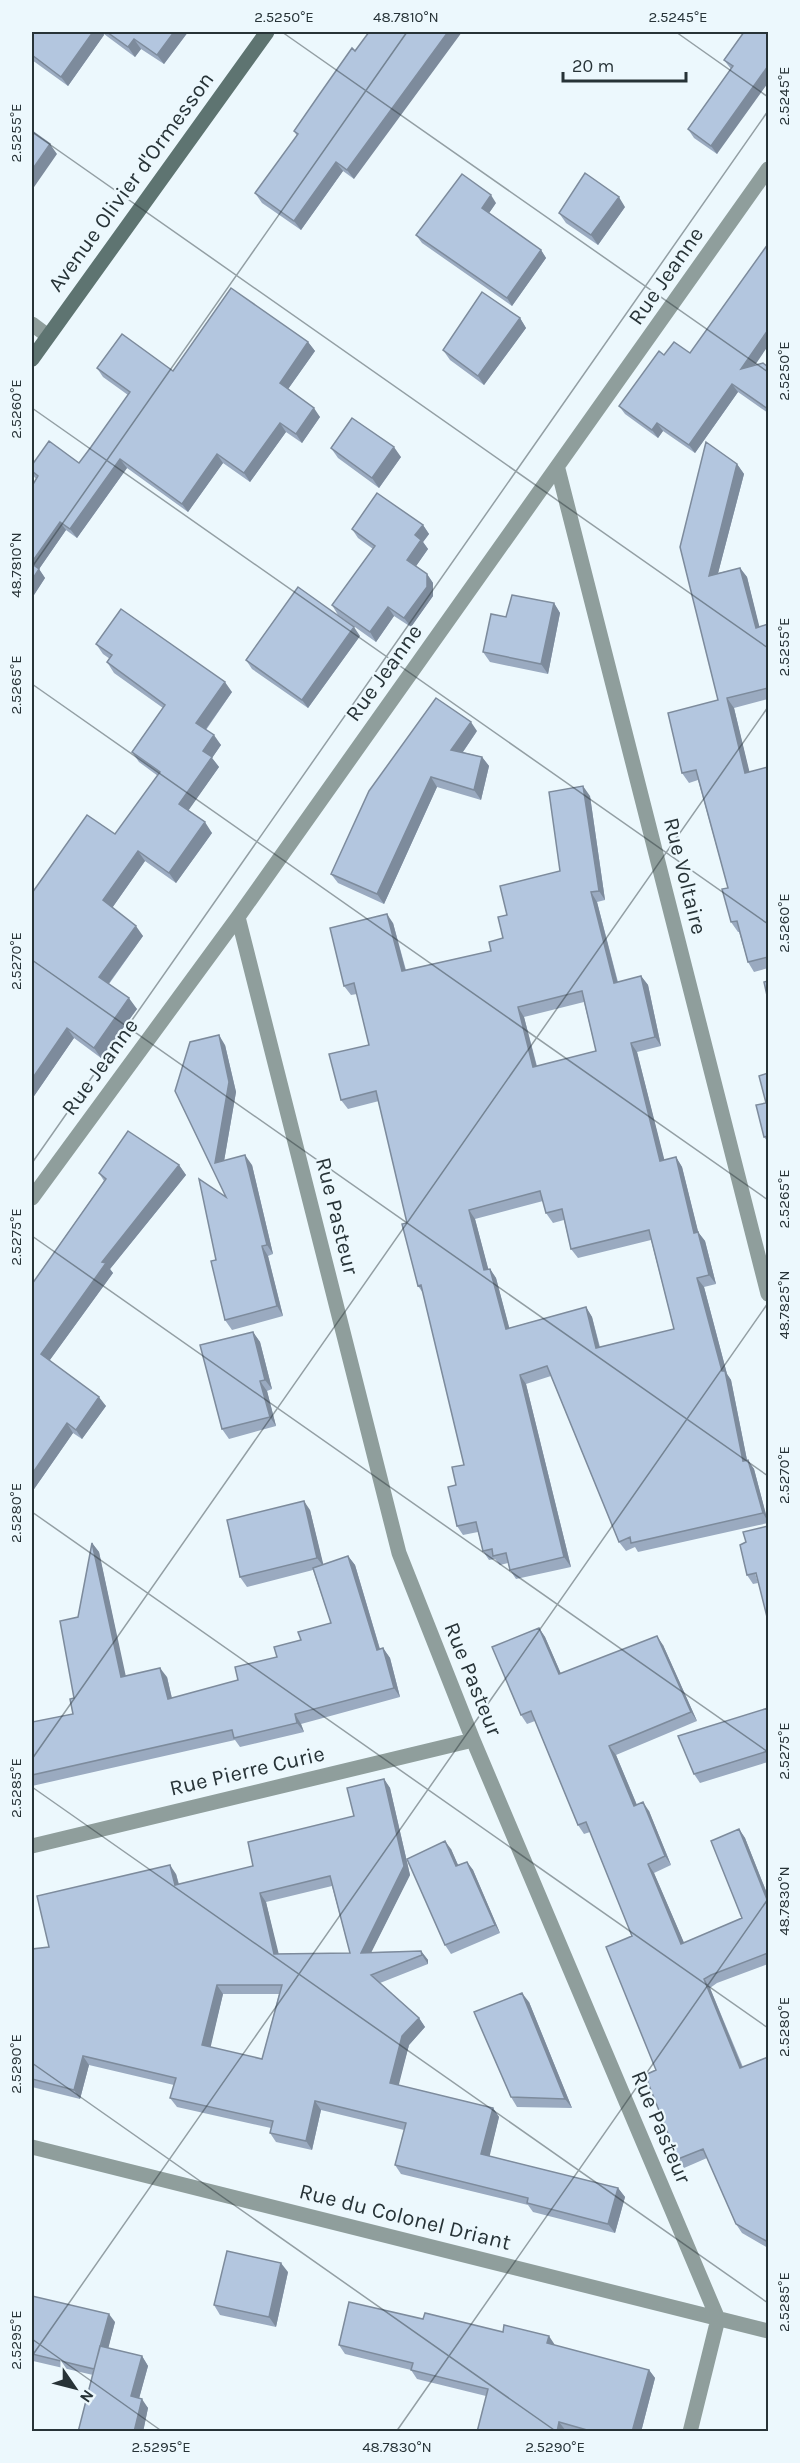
<svg xmlns="http://www.w3.org/2000/svg" width="800" height="2463" viewBox="0 0 800 2463" font-family="Karla,sans-serif">
  <style>
    .lines { fill: none; stroke-linecap: round; stroke-linejoin: round }
    .street { stroke: #8f9e9c; stroke-width: 15 }
    .secondary { stroke: #5e7471; stroke-width: 15 }
    .wall { fill: #9aaac0; fill-rule: evenodd }
    .shaded-wall { fill: #7d8b9c }
    .building { fill: #b3c6df; stroke: #7d8b9c; stroke-width: 1.5; fill-rule: evenodd }
    .ticks { fill: none; stroke: #273337; stroke-width: 1.5; stroke-opacity: 0.45 }
    .labels { text-anchor: middle; dominant-baseline: central; stroke-width: 4.5; stroke-linejoin: round; paint-order: stroke }
    .street-label { font-size: 22px; fill: #273337; stroke: #ecf8fd }
    .neatline { fill: none; stroke: #273337; stroke-width: 2 }
    .ticks-label { font-size: 15px; text-anchor: middle; fill: #273337 }
  </style>
  <rect width="100%" height="100%" fill="#ecf8fd"/>
  <g class="lines">
    <path class="street" d="M32 324 48 336
      M558 469 768 1294
      M238 917 399 1553 473 1740 718 2319 690 2432
      M32 1198 238 917 768 169
      M32 1846 473 1740
      M32 2147 768 2331"/>
    <path class="secondary" d="M32 359 267 32"/>
  </g>
  <path class="wall" d="M32 32H188L164 64 141 49 135 57 104 34V35L68 86 32 60Z
    M741 32H768L717 154 694 138 688 129 731 69 724 60 743 33Z
    M352 48 354 179 343 171 301 230 262 203 255 193 297 136 294 131Z
    M496 203 489 213 541 250 546 258 512 306 422 243 416 235Z
    M625 207 598 245 566 223 559 213Z
    M520 318 526 328 484 385 450 360 443 350Z
    M308 342 315 351 288 389 320 417 302 443 286 432 250 482 223 463 188 512 127 468 77 538 66 530 39 569 45 578 32 598V486L36 479 32 474V465L79 463 91 447 128 395 103 377 97 368 173 371Z
    M690 353 768 367V413L738 392 695 453 663 431 658 438 625 414 619 406 664 355Z
    M331 448 401 457 379 488 338 458Z
    M737 464 744 474 718 573 740 568 747 577 759 627 768 624V699L734 708 749 772 768 767V968L754 972 748 962 739 932H738L731 922 728 888 698 780 689 783 682 773 718 700 680 547Z
    M423 525 429 534 423 542 428 549 416 566 427 574 433 583V596L411 627 394 616 376 642 338 615 332 605 373 549 358 538 352 529Z
    M554 603 560 613 548 674 490 662 483 652 506 617Z
    M360 636 308 708 252 669 246 660Z
    M96 644 232 692 206 730 221 745 212 758 219 767 188 810 212 833 176 883 145 861 112 908 143 936 109 984 137 1009 101 1058 74 1038 32 1099 115 834 158 776 139 762 132 752 163 708 114 673 107 662 110 659 103 654Z
    M477 731 463 752 482 757 489 766 481 800 437 787 384 904 338 883 331 874Z
    M590 796 605 900 597 902 618 982 641 976 648 985 661 1046 637 1052 664 1160 676 1157 682 1167 698 1232 705 1241 716 1284 704 1287 727 1374 731 1380 747 1460 754 1469 768 1523 638 1552 635 1547 626 1551 619 1542 551 1376 526 1384 571 1567 516 1579 510 1570 508 1563 500 1565 495 1559 489 1560 483 1551 478 1532 463 1535 457 1526 456 1485 464 1465 423 1293 418 1286 407 1223 379 1101 348 1109 341 1100 369 1045 357 994 351 995 344 986 393 923 406 970 491 951 503 938 507 915 560 871ZM584 1002 596 1051 537 1066 524 1017ZM543 1201 546 1213 553 1223 564 1220 571 1249 578 1258 651 1240 674 1329 600 1347 592 1317 586 1307 509 1328 496 1278 490 1269H488L475 1219Z
    M225 1045 236 1092 224 1161 252 1165 273 1254 268 1256 283 1316 232 1330 225 1320 216 1260 226 1197 175 1091Z
    M768 1073V1142L764 1137Z
    M179 1165 186 1175 110 1269 113 1273 49 1361 106 1406 82 1439 73 1433 32 1492V1284L104 1181 99 1173Z
    M253 1332 260 1342 272 1389 267 1391 276 1426 229 1439 222 1429Z
    M310 1510 323 1565 348 1556 355 1565 380 1649 383 1648 390 1658 400 1697 301 1724 304 1732 240 1747 235 1740 32 1786V1722L73 1714 78 1617 92 1543 99 1552 125 1676 167 1677 172 1698 238 1680 277 1657 301 1640 331 1623 313 1570 247 1587 240 1577Z
    M746 1542 758 1583 753 1584 747 1575Z
    M539 1628 545 1637 561 1674 663 1645 697 1721 616 1755 637 1805 649 1811 671 1865 654 1873 684 1943 742 1918 739 1829 745 1838 768 1896V1964L717 1983 710 1988 743 2067 768 2057V2248L742 2233 736 2224 707 2158 684 2168 678 2159 656 2070 632 1936 590 1832 584 1834 578 1825 535 1721 527 1724 521 1715Z
    M768 1708V1762L700 1783 694 1774Z
    M384 1779 390 1788 410 1875 371 1952 421 1951 428 1960V1964L380 1983 419 2018 425 2027 409 2045 398 2085 493 2108 499 2117 489 2156 618 2188 625 2197 615 2233 533 2212 528 2205 401 2174 395 2165 404 2130 321 2110 312 2150 276 2142 270 2133 271 2128 177 2107 170 2098 174 2085 89 2065 80 2099 32 2087V1949L49 1947 176 1874 179 1884 253 1866 354 1816ZM332 1886 350 1953 278 1954 266 1902ZM223 1994H279L262 2059 210 2047Z
    M451 1849 458 1865 467 1862 473 1870 500 1933 451 1954 445 1945Z
    M529 2002 572 2108 517 2107 511 2097Z
    M288 2272 276 2327 220 2315 214 2305Z
    M32 2296 115 2322 108 2348 142 2356 148 2366 139 2398 148 2408 143 2432H78L93 2375 33 2361 32 2367Z
    M423 2319 554 2345 649 2370 655 2378 641 2432H477L486 2396 417 2379 411 2370 345 2354 339 2345Z"/>
  <path class="shaded-wall" d="M93 32H102L104 35 68 86 61 77Z
    M174 32H188L164 64 157 55Z
    M448 32H462L354 179 347 170Z
    M134 39 141 49 135 57 128 47Z
    M768 66V83L717 154 711 146Z
    M50 144 57 154 32 190V170Z
    M336 162 343 171 301 230 294 221Z
    M491 195 496 203 487 216 482 208Z
    M619 197 625 207 598 245 591 235Z
    M541 250 546 258 512 306 507 298Z
    M520 318 526 328 484 385 478 376Z
    M768 330V346L747 377 741 369Z
    M308 342 315 351 286 392 280 383Z
    M732 384 738 392 695 453 689 445Z
    M314 408 320 417 302 443 296 434Z
    M280 423 286 432 250 482 244 473Z
    M657 423 663 431 658 438 652 430Z
    M394 447 401 457 379 488 372 478Z
    M217 454 223 463 188 512 182 504Z
    M120 459 127 468 77 538 70 529Z
    M737 464 744 474 715 585 709 576Z
    M60 522 66 530 37 572 32 565V562Z
    M423 525 429 534 423 542 428 549 414 569 407 560 415 535Z
    M740 568 747 577 762 637 756 628Z
    M39 569 45 578 32 598V580Z
    M427 574 433 583V596L411 627 404 618Z
    M554 603 560 613 548 674 541 664Z
    M388 607 394 616 376 642 370 632Z
    M354 627 360 636 308 708 302 700Z
    M225 682 232 692 203 733 196 723Z
    M727 698 734 708 752 782 745 773Z
    M471 722 477 731 458 759 451 750Z
    M214 735 221 745 212 758 219 767 186 814 179 804 203 751Z
    M482 757 489 766 481 800 474 790Z
    M431 777 437 787 384 904 377 894Z
    M583 786 590 796 605 900 599 891Z
    M205 822 212 833 176 883 169 873Z
    M138 851 145 861 110 911 103 900Z
    M591 892 597 902 620 992 614 983Z
    M387 914 393 923 408 980 402 971Z
    M136 926 143 936 106 987 99 977Z
    M641 976 648 985 661 1046 655 1037Z
    M129 998 137 1009 101 1058 94 1048Z
    M518 1007 524 1017 539 1076 533 1067Z
    M67 1028 74 1038 32 1099V1079Z
    M219 1035 225 1045 236 1092 222 1173 215 1163Z
    M631 1043 637 1052 667 1170 660 1161Z
    M245 1155 252 1165 273 1254 267 1245Z
    M676 1157 682 1167 701 1243 694 1233Z
    M179 1165 186 1175 110 1269 113 1273 47 1364 41 1354 102 1262Z
    M469 1210 475 1219 491 1279 484 1270Z
    M698 1232 705 1241 716 1284 709 1275Z
    M262 1246 268 1256 283 1316 277 1306Z
    M490 1269 496 1278 512 1338 506 1329Z
    M697 1278 704 1287 727 1374 731 1380 749 1470 743 1461 722 1371Z
    M586 1307 592 1317 602 1358 596 1348Z
    M253 1332 260 1342 272 1389 265 1380Z
    M520 1375 526 1384 571 1567 564 1557Z
    M260 1381 267 1391 276 1426 270 1417Z
    M99 1397 106 1406 82 1439 76 1430Z
    M67 1423 73 1433 32 1492V1474Z
    M748 1460 754 1469 768 1522 763 1513Z
    M304 1501 310 1510 324 1567 317 1558Z
    M92 1543 99 1552 128 1686 121 1677Z
    M348 1556 355 1565 383 1660 377 1650Z
    M539 1628 545 1637 565 1683 559 1674Z
    M657 1636 663 1645 697 1721 691 1712Z
    M383 1648 390 1658 400 1697 394 1688Z
    M160 1668 167 1677 174 1708 168 1699Z
    M295 1714 301 1724 304 1732 297 1723Z
    M609 1746 616 1755 641 1815 634 1806Z
    M384 1779 390 1788 410 1875 367 1961 361 1953Z
    M643 1802 649 1811 671 1865 665 1856Z
    M739 1829 745 1838 768 1896V1902Z
    M445 1841 451 1849 462 1874 456 1866Z
    M467 1862 473 1870 500 1933 495 1925Z
    M648 1864 654 1873 688 1952 681 1944Z
    M170 1865 176 1874 181 1894 175 1885Z
    M260 1893 266 1902 281 1963 274 1954Z
    M421 1951 428 1960V1964L422 1955Z
    M704 1979 710 1988 746 2077 740 2068Z
    M217 1985 223 1994 209 2054 202 2045Z
    M522 1993 529 2002 572 2108 565 2099Z
    M419 2018 425 2027 409 2045 397 2092 390 2083 402 2036Z
    M83 2056 89 2065 80 2099 74 2090Z
    M315 2101 321 2110 312 2150 306 2141Z
    M493 2108 499 2117 488 2163 481 2154Z
    M618 2188 625 2197 615 2233 608 2224Z
    M281 2263 288 2272 276 2327 269 2317Z
    M109 2314 115 2322 101 2377 95 2369Z
    M549 2336 555 2345 547 2343Z
    M142 2356 148 2366 137 2406 131 2396Z
    M649 2370 655 2378 641 2432H632Z
    M142 2399 148 2408 143 2432H134Z
    M559 2422 566 2431 565 2432H557Z"/>
  <path class="building" d="M32 32H93L61 77 32 55Z
    M107 32H174L157 55 134 39 128 47Z
    M369 32H448L347 170 336 162 294 221 255 193 298 134 294 131 319 95 352 48 355 51Z
    M744 32H768V66L711 146 688 129 733 66 724 60Z
    M32 131 50 144 32 170Z
    M585 173 619 197 591 235 559 213Z
    M462 174 491 195 482 208 541 250 507 298 416 235Z
    M768 244V315L767 317 768 319V330L741 369 763 363 768 367V409L732 384 689 445 657 423 652 430 619 406 659 351 664 355 674 342 690 353Z
    M231 288 308 342 280 383 314 408 296 434 280 423 244 473 217 454 182 504 120 459 70 529 60 522 32 562V486L38 476 32 471V465L49 441 79 463 91 447 130 392 97 368 122 334 173 371Z
    M482 292 520 318 478 376 443 350Z
    M352 418 394 447 372 478 331 448Z
    M706 442 737 464 709 576 740 568 756 628 768 624V688L727 698 745 773 768 767V957L748 962 737 921 731 922 722 889 728 888 696 770 682 773 668 713 718 700 680 547Z
    M377 493 423 525 415 535 421 540 407 560 427 574V587L404 618 388 607 370 632 332 605 375 546 352 529Z
    M32 564 39 569 32 580Z
    M298 587 354 627 302 700 246 660Z
    M512 595 554 603 541 664 483 652 491 614 506 617Z
    M121 609 225 682 196 723 214 735 203 751 212 757 179 804 205 822 169 873 138 851 103 900 136 926 99 977 129 998 94 1048 67 1028 32 1079V893L87 815 115 834 160 772 132 752 165 705 107 662 112 655 96 644Z
    M436 698 471 722 451 750 482 757 474 790 431 777 377 894 331 874 369 791Z
    M583 786 599 891 591 892 614 983 641 976 655 1037 631 1043 660 1161 676 1157 694 1233 698 1232 709 1275 697 1278 722 1371H725L743 1461 748 1460 763 1513 631 1543 630 1537 619 1542 547 1366 520 1375 564 1557 510 1570 506 1553 493 1556 492 1549 483 1551 476 1522 457 1526 448 1487 456 1485 452 1467 464 1465 421 1285 418 1286 402 1224 407 1223 376 1091 341 1100 329 1054 369 1045 354 983 344 986 330 928 387 914 402 971 491 951 489 942 503 938 498 917 507 915 500 886 560 871 549 792ZM582 991 596 1051 533 1067 518 1007ZM540 1191 546 1213 562 1209 571 1249 649 1230 674 1329 596 1348 586 1307 506 1329 490 1269 484 1270 469 1210Z
    M768 981V1000L764 982Z
    M219 1035 229 1082 215 1163 245 1155 267 1245 262 1246 277 1306 225 1320 211 1261 216 1260 199 1179 226 1197 175 1091 190 1042Z
    M768 1073V1136L764 1137 756 1105 766 1103 759 1076Z
    M128 1131 179 1165 102 1262 106 1263 41 1354 99 1397 76 1430 67 1423 32 1474V1284L106 1179 99 1173Z
    M253 1332 265 1380 260 1381 270 1417 222 1429 200 1345Z
    M304 1501 317 1558 240 1577 227 1520Z
    M768 1526V1621L756 1573 747 1575 740 1545 746 1542 743 1532Z
    M92 1543 121 1677 160 1668 168 1699 238 1680 235 1667 277 1657 274 1647 301 1640 298 1632 331 1623 313 1568 348 1556 377 1650 383 1648 394 1688 295 1714 297 1723 234 1738 232 1730 32 1775V1722L73 1714 70 1699 74 1698 60 1621 78 1617Z
    M539 1628 559 1674 657 1636 691 1712 609 1746 634 1806 643 1802 665 1856 648 1864 681 1944 742 1918 711 1841 739 1829 768 1902V1953L711 1975 704 1979 740 2068 768 2057V2242L736 2224 703 2149 678 2159 645 2075 656 2070 606 1947 632 1936 586 1822 578 1825 531 1711 521 1715 492 1647Z
    M768 1708V1751L694 1774 678 1736Z
    M384 1779 404 1866 361 1953 421 1951 422 1955 371 1975 419 2018 402 2036 390 2083 493 2108 481 2154 618 2188 608 2224 527 2203 528 2198 395 2165 406 2123 315 2101 306 2141 270 2133 273 2121 170 2098 176 2078 83 2056 74 2090 32 2079V1949L49 1947 37 1896 170 1865 175 1885 253 1866 248 1842 354 1816 347 1788ZM330 1876 350 1953 274 1954 260 1893ZM217 1985H282L262 2059 202 2045Z
    M445 1841 456 1866 467 1862 495 1925 445 1945 407 1859Z
    M522 1993 565 2099 511 2097 474 2012Z
    M227 2251 281 2263 269 2317 214 2305Z
    M32 2296 109 2314 94 2369 32 2354Z
    M349 2302 423 2319 425 2313 503 2332 504 2325 549 2336 547 2343 649 2370 632 2432H594L559 2422 557 2432H477L488 2389 411 2370 413 2363 339 2345Z
    M100 2346 142 2356 131 2396 142 2399 134 2432H78Z"/>
  <path class="ticks" d="M282 32 768 372M676 32 768 97M32 132 768 648M32 408 768 924M32 567 407 32M32 684 768 1200M32 960 768 1476M32 1163 768 111M32 1236 768 1752M32 1512 768 2028M32 1759 768 707M32 1787 768 2303M32 2063 557 2432M32 2339 163 2432M32 2356 768 1303M396 2432 768 1899"/>
  <g class="labels">
    <g class="street-label">
      <text transform="translate(131 182) rotate(-54)">Avenue Olivier d'Ormesson</text>
      <text transform="translate(666 276) rotate(-55)">Rue Jeanne</text>
      <text transform="translate(384 673) rotate(-54)">Rue Jeanne</text>
      <text transform="translate(685 876) rotate(76)">Rue Voltaire</text>
      <text transform="translate(100 1067) rotate(-54)">Rue Jeanne</text>
      <text transform="translate(337 1216) rotate(76)">Rue Pasteur</text>
      <text transform="translate(473 1679) rotate(68)">Rue Pasteur</text>
      <text transform="translate(247 1771) rotate(-13)">Rue Pierre Curie</text>
      <text transform="translate(661 2127) rotate(67)">Rue Pasteur</text>
      <text transform="translate(405 2217) rotate(14)">Rue du Colonel Driant</text>
    </g>
  </g>
  <rect width="800" height="2463" fill="none" stroke="#ecf8fd" stroke-width="66"/>
  <g transform="translate(75 2388) rotate(125)" stroke="#ecf8fd" stroke-width="4.5" paint-order="stroke">
  <path d="M0-4.5L10 22L0 15L-10 22Z" fill="#273337"/>
  <text y="-9" font-size="16" font-weight="bold" text-anchor="middle" fill="#273337">N</text>
  </g>
  <path d="M563 72v9h123v-9" fill="none" stroke="#273337" stroke-width="3"/>
  <text x="572" y="72" font-size="18" fill="#273337" stroke="#ecf8fd" stroke-width="4.5" paint-order="stroke">20 m</text>
  <rect x="33" y="33" width="734" height="2397" class="neatline"/>
  <g class="ticks-label">
    <text x="284" y="22">2.5250°E</text>
    <text x="406" y="22">48.7810°N</text>
    <text x="678" y="22">2.5245°E</text>
    <text transform="translate(784 96) rotate(-90)" y="5">2.5245°E</text>
    <text transform="translate(16 133) rotate(-90)" y="5">2.5255°E</text>
    <text transform="translate(784 371) rotate(-90)" y="5">2.5250°E</text>
    <text transform="translate(16 409) rotate(-90)" y="5">2.5260°E</text>
    <text transform="translate(16 565) rotate(-90)" y="5">48.7810°N</text>
    <text transform="translate(784 647) rotate(-90)" y="5">2.5255°E</text>
    <text transform="translate(16 685) rotate(-90)" y="5">2.5265°E</text>
    <text transform="translate(784 923) rotate(-90)" y="5">2.5260°E</text>
    <text transform="translate(16 961) rotate(-90)" y="5">2.5270°E</text>
    <text transform="translate(784 1199) rotate(-90)" y="5">2.5265°E</text>
    <text transform="translate(16 1237) rotate(-90)" y="5">2.5275°E</text>
    <text transform="translate(784 1305) rotate(-90)" y="5">48.7825°N</text>
    <text transform="translate(784 1475) rotate(-90)" y="5">2.5270°E</text>
    <text transform="translate(16 1513) rotate(-90)" y="5">2.5280°E</text>
    <text transform="translate(784 1751) rotate(-90)" y="5">2.5275°E</text>
    <text transform="translate(16 1788) rotate(-90)" y="5">2.5285°E</text>
    <text transform="translate(784 1901) rotate(-90)" y="5">48.7830°N</text>
    <text transform="translate(784 2027) rotate(-90)" y="5">2.5280°E</text>
    <text transform="translate(16 2064) rotate(-90)" y="5">2.5290°E</text>
    <text transform="translate(784 2302) rotate(-90)" y="5">2.5285°E</text>
    <text transform="translate(16 2340) rotate(-90)" y="5">2.5295°E</text>
    <text x="161" y="2452">2.5295°E</text>
    <text x="397" y="2452">48.7830°N</text>
    <text x="555" y="2452">2.5290°E</text>
  </g>
</svg>
